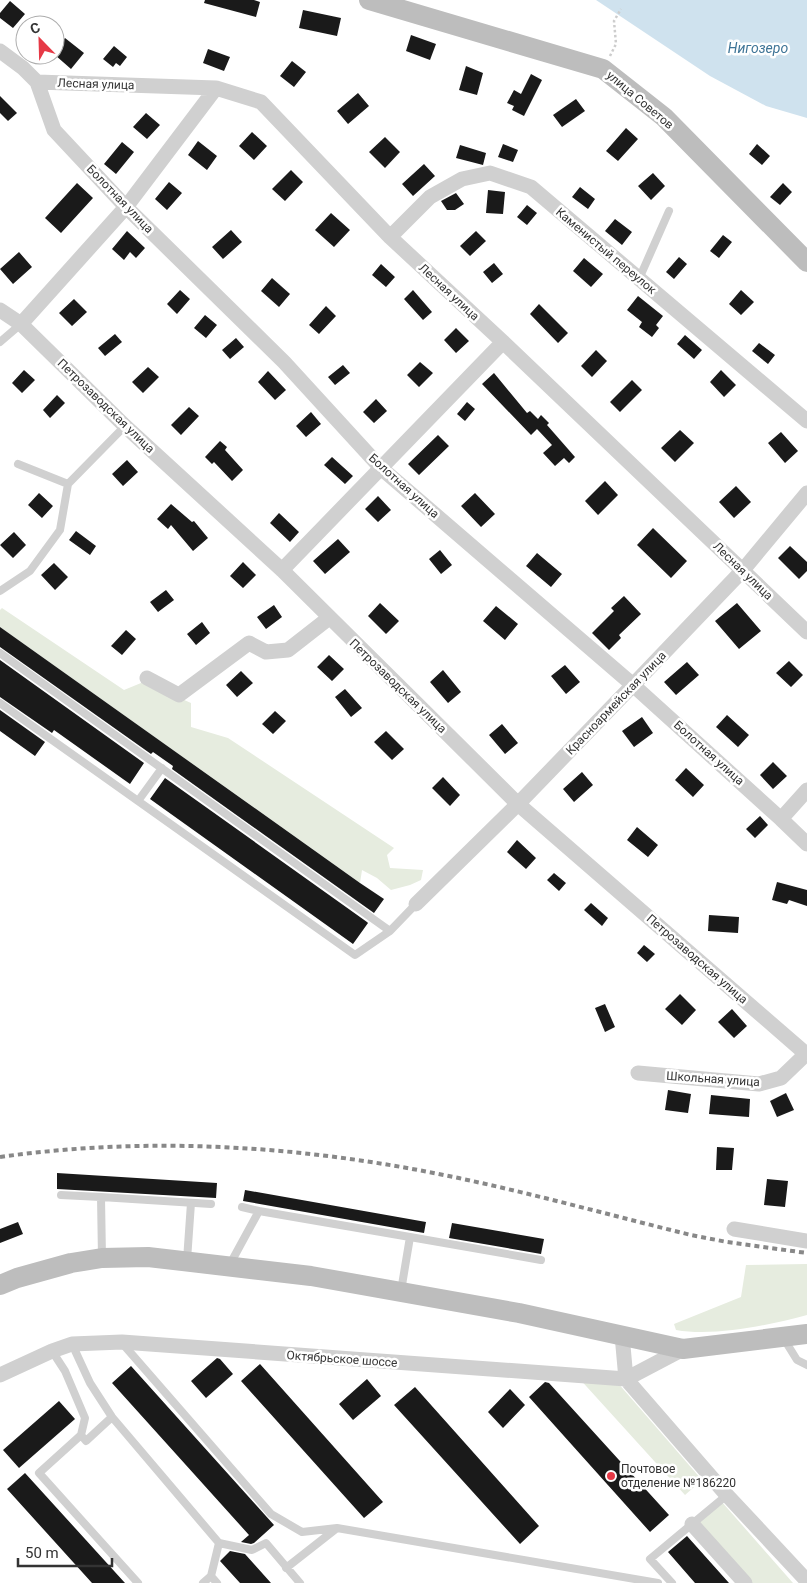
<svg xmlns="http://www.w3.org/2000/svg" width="807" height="1583" viewBox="0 0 807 1583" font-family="Roboto,sans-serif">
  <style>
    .green { fill: #e6ecdf }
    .water { fill: #cfe2ee }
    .building { fill: #1a1a1a }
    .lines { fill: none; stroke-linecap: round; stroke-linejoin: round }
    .path { stroke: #cdcdcd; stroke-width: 2.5; stroke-dasharray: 2.5 2.5; stroke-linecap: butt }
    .lane { stroke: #d0d0d0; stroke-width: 8 }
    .street { stroke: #d0d0d0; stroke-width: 15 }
    .secondary { stroke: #bdbdbd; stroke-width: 20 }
    .rail { stroke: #888; stroke-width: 4; stroke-dasharray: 5 4; stroke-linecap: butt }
    .poi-dot { fill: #e63946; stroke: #fff; stroke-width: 2 }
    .labels { text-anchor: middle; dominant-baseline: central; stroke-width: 5; stroke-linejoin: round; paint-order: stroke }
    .street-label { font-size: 12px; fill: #333; stroke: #fff }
    .poi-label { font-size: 12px; fill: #333; stroke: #fff; text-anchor: start }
    .water-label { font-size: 14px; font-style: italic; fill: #3f7597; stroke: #fff }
  </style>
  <rect width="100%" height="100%" fill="#fff"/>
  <path class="green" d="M2 608 124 690 141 683 164 691 191 703V727L228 738 394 848 387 855 390 868 423 870 421 880 410 885 391 890 377 878 362 870 360 883 0 627V610Z
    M807 1264V1315C770 1325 714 1337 676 1330L674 1324 741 1297 746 1265Z
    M577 1376 617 1382 702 1480 685 1495Z
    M721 1501 793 1583H751L696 1523Z"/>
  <path class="water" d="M596 0H807V118L766 106 710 76Z"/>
  <path class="building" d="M205 0H254L260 2 256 17 204 3Z
    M10 1 25 14 13 28 0 18V13Z
    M303 10 341 18 337 36 299 28Z
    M411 35 436 44 430 60 406 51Z
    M65 38 84 53 71 69 55 55V50Z
    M114 46 127 57 120 66 116 63 113 67 103 59Z
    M208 49 230 57 224 71 203 63Z
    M292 61 306 72 294 87 280 76Z
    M466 66 483 73 477 95 459 90Z
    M531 74 542 80 524 116 512 110 514 106 507 103 514 90 521 94Z
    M358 93 369 106 348 124 337 111Z
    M0 96 17 113 8 121 0 113Z
    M576 99 585 111 562 127 553 115Z
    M146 113 160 125 147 139 133 127Z
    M626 128 638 139 618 161 606 151Z
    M252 132 267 146 254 160 239 146Z
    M385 137 400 152 385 168 369 152Z
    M198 141 217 156 207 170 188 155Z
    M122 142 134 152 116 174 104 164Z
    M503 144 518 150 513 162 498 157Z
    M757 144 770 156 762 165 749 154Z
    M460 145 486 153 483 165 456 158Z
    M424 164 435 176 413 196 402 184Z
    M291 170 303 182 285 201 272 189Z
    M653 173 665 186 651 200 638 186Z
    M169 182 182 193 167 210 155 199Z
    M77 183 93 198 61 233 45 218Z
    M783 183 792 192 780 205 770 197Z
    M580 187 595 199 588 209 572 197Z
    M488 190 505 192 503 214 486 213Z
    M456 193 464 204 455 210H447L441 201Z
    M527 205 537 213 527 225 517 217Z
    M331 213 350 230 334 247 315 230Z
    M615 219 632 232 622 245 605 231Z
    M231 230 242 242 223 259 212 247Z
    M127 231 145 248 136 258 130 252 124 260 112 249Z
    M476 231 486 241 470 256 460 246Z
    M723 235 732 242 719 258 710 251Z
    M19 252 32 267 13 284 0 269Z
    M679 257 687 264 674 279 666 272Z
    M584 258 603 274 591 287 573 271Z
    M494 263 503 274 492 283 483 272Z
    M381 264 395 277 386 287 372 275Z
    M272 278 290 294 279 307 261 291Z
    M180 290 190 299 177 314 167 304Z
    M413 290 432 312 423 320 404 299Z
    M741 290 754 302 741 315 729 304Z
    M638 296 663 316 656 325 659 328 652 337 639 327 642 322 627 310Z
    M74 299 87 312 72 326 59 313Z
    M539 304 568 333 558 343 530 314Z
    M326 306 336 316 319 334 309 325Z
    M205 315 217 325 206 338 194 328Z
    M456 328 469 341 456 353 444 340Z
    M115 334 122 342 105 356 98 348Z
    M685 335 702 350 694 359 677 344Z
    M236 338 244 347 230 359 222 350Z
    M759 343 775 355 768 364 752 351Z
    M596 350 607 361 592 377 581 366Z
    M420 362 433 373 419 387 407 375Z
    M343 365 350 373 335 385 328 377Z
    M148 367 159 377 143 393 132 382Z
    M24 370 35 380 22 393 12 383Z
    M721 370 736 385 724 397 710 382Z
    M268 371 286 390 275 400 258 382Z
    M494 373 527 413 530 411 538 419 541 415 549 423 547 425 575 457 569 463 564 458 555 466 543 453 552 445 537 429 531 435 482 384Z
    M632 380 642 390 620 412 610 402Z
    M57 395 65 403 50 418 43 410Z
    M376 399 387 411 374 423 363 412Z
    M467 402 475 409 465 421 457 414Z
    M189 407 199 416 181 435 171 425Z
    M311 412 321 424 306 437 296 426Z
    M680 430 694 443 675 462 661 448Z
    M781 432 798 451 785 463 768 443Z
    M438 435 449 446 419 475 408 464Z
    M220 441 227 447 225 450 243 470 232 481 214 462 212 464 205 457Z
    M332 457 353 476 345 484 324 465Z
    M127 460 138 472 123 486 112 474Z
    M605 481 618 495 598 515 585 501Z
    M736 486 751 502 734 518 719 502Z
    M39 493 53 506 42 518 28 505Z
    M475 493 495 514 481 527 461 506Z
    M378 496 391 510 378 522 365 509Z
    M171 504 192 522 194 521 208 538 193 551 171 525 168 529 157 519Z
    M279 513 299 532 290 542 270 523Z
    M653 528 687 561 671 578 637 545Z
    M76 531 96 546 90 555 69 540Z
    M14 532 26 545 13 558 0 545Z
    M338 539 350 552 325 574 313 561Z
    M790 546 807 562V571L799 579 778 558Z
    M440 550 452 565 441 574 429 559Z
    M537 553 562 574 551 587 526 566Z
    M243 562 256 575 243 588 230 576Z
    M54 563 68 577 55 590 41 575Z
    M166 590 174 600 158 612 150 602Z
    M624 596 641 614 619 635 621 638 609 650 592 633 614 611 611 608Z
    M380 603 399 621 386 634 368 616Z
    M737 603 761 631 739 649 715 621Z
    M274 605 282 617 266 629 257 617Z
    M496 606 518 624 505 640 483 621Z
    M202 622 210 633 196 645 187 634Z
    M0 627 360 883 384 899 374 913 172 769 173 766 153 752 151 754 0 647Z
    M126 630 136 639 122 655 111 646Z
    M329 655 344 669 332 681 317 667Z
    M0 660 144 763 130 784 54 730 52 733 0 697Z
    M789 661 803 675 791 687 776 673Z
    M687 662 699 675 676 695 664 682Z
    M565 665 580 682 566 694 551 676Z
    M443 670 461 692 448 703 430 682Z
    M241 671 253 683 237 697 226 685Z
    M345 689 362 708 351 717 335 697Z
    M0 710 45 742 35 756 0 731Z
    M275 711 286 721 273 734 262 724Z
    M727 715 749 735 738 747 716 727Z
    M642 717 653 733 634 747 622 731Z
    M502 724 518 743 505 754 489 735Z
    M386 731 404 749 392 760 374 742Z
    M773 762 787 776 773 789 760 775Z
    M686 768 704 785 693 797 675 780Z
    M582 772 593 785 574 802 563 789Z
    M443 777 460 795 450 806 432 788Z
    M165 778 367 922 368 923 353 944 150 799Z
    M760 816 768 825 755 838 746 829Z
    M637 827 658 845 648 857 627 840Z
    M517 840 536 858 526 869 507 852Z
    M554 873 566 883 559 891 547 880Z
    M777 882 807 890V906L789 900 787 904 772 900Z
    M591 903 608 918 602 926 584 910Z
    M709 915 739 917 738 933 708 931Z
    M644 945 655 954 647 962 637 953Z
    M680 994 696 1010 682 1025 665 1009Z
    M605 1004 615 1027 605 1032 595 1008Z
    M732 1009 747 1026 734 1038 718 1022Z
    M668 1090 691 1094 688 1113 665 1110Z
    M786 1093 794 1110 777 1117 770 1101Z
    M711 1095 750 1099 749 1117 709 1114Z
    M717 1147 734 1148 732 1170H716Z
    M57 1173 217 1183 216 1198 57 1189Z
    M767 1179 788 1181 785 1207 764 1205Z
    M245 1190 426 1222 424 1233 243 1201Z
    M18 1222 23 1234 0 1243V1229Z
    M452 1223 544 1239 541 1254 449 1238Z
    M217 1358 220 1359 233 1374 206 1398 191 1381Z
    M260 1364 383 1502 364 1518 241 1381Z
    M131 1366 274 1525 254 1543 251 1544 241 1542 249 1535 112 1383Z
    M367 1379 381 1396 353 1420 339 1404Z
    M545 1382 549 1383 669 1515 650 1532 529 1397Z
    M415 1387 539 1526 520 1544 394 1405Z
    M510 1389 525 1405 503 1428 488 1412Z
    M59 1401 75 1419 19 1468 3 1450Z
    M25 1473 125 1583H92L7 1489Z
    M687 1536 729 1583H695L668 1552Z
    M230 1551 245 1554 271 1583H240L220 1561Z"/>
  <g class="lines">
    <path class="path" d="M610 56 616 44 614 21 621 9"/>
    <path class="lane" d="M639 279 669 211
      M0 342 21 324
      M18 464 68 484
      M0 591 30 571 60 530 68 484 125 426
      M0 653 390 931
      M0 703 355 955 390 931 416 904
      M138 801 162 768
      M61 1195 101 1197 102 1258
      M101 1197 211 1204
      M242 1207 259 1211
      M410 1237 541 1260
      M187 1260 191 1203
      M229 1266 259 1211 410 1237 401 1291
      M784 1339 797 1360 807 1365
      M122 1343 271 1514 302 1532 337 1528
      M72 1344 90 1383 112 1417 219 1543 252 1550 266 1543 300 1583
      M52 1351 65 1371 85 1418 81 1435 39 1473 138 1583
      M81 1435 86 1441 112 1417
      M286 1568 337 1528 658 1583
      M211 1576 219 1543
      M203 1583 211 1576 217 1583
      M672 1583 650 1559 727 1495"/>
    <path class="street" d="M0 51 23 68 37 82 54 130 126 207 284 362 381 468 633 685 781 819 807 844
      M37 82 216 88 261 102 390 237 503 342 807 632
      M390 237 430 197 462 179 490 173 531 187 807 421
      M0 310 21 324 125 426 282 570 518 804 805 1053
      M21 324 126 207 216 88
      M282 570 503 342
      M147 678 179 695 249 643 266 652 288 650 329 618
      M781 819 807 790
      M416 904 518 804 633 685 743 570 807 493
      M638 1073 759 1084 781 1078 807 1053
      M734 1229 807 1241
      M622 1335 626 1379 725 1493 807 1581
      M0 1375 52 1351 72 1344 122 1342 626 1379 683 1349
      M692 1524 745 1583"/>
    <path class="secondary" d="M369 0 603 69 664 117 807 262
      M0 1285 17 1278 71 1263 102 1258 148 1257 311 1276 519 1313 683 1349 807 1334"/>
    <path class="rail" d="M0 1157C135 1138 273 1144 407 1168 503 1185 597 1212 691 1235L727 1242 807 1253"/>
  </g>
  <circle class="poi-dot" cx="611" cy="1476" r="5"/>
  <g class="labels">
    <g class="street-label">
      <text transform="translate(96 84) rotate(2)">Лесная улица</text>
      <text transform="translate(640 100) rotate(40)">улица Советов</text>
      <text transform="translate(120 199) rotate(46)">Болотная улица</text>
      <text transform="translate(606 251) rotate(40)">Каменистый переулок</text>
      <text transform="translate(449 292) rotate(43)">Лесная улица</text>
      <text transform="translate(106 406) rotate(44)">Петрозаводская улица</text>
      <text transform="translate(404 486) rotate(42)">Болотная улица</text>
      <text transform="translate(743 571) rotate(44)">Лесная улица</text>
      <text transform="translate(398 686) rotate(44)">Петрозаводская улица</text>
      <text transform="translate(616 703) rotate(-46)">Красноармейская улица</text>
      <text transform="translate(709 753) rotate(42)">Болотная улица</text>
      <text transform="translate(697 959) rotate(41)">Петрозаводская улица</text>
      <text transform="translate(713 1079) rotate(4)">Школьная улица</text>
      <text transform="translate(342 1359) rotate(4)">Октябрьское шоссе</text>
    </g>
    <g class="poi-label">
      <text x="621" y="1469">Почтовое<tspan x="621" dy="14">отделение №186220</tspan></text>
    </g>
    <g class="water-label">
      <text x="758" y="48">Нигозеро</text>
    </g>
  </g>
  <g transform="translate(40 40) rotate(337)"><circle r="24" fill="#ffffff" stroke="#adadad"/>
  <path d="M0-4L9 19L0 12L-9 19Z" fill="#e63946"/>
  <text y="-8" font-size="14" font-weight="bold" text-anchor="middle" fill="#333333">С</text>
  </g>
  <path d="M18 1558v8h94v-8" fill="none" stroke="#333333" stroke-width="2.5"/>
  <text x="25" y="1558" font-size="15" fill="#333333" stroke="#ffffff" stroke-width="4" paint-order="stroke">50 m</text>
</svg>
